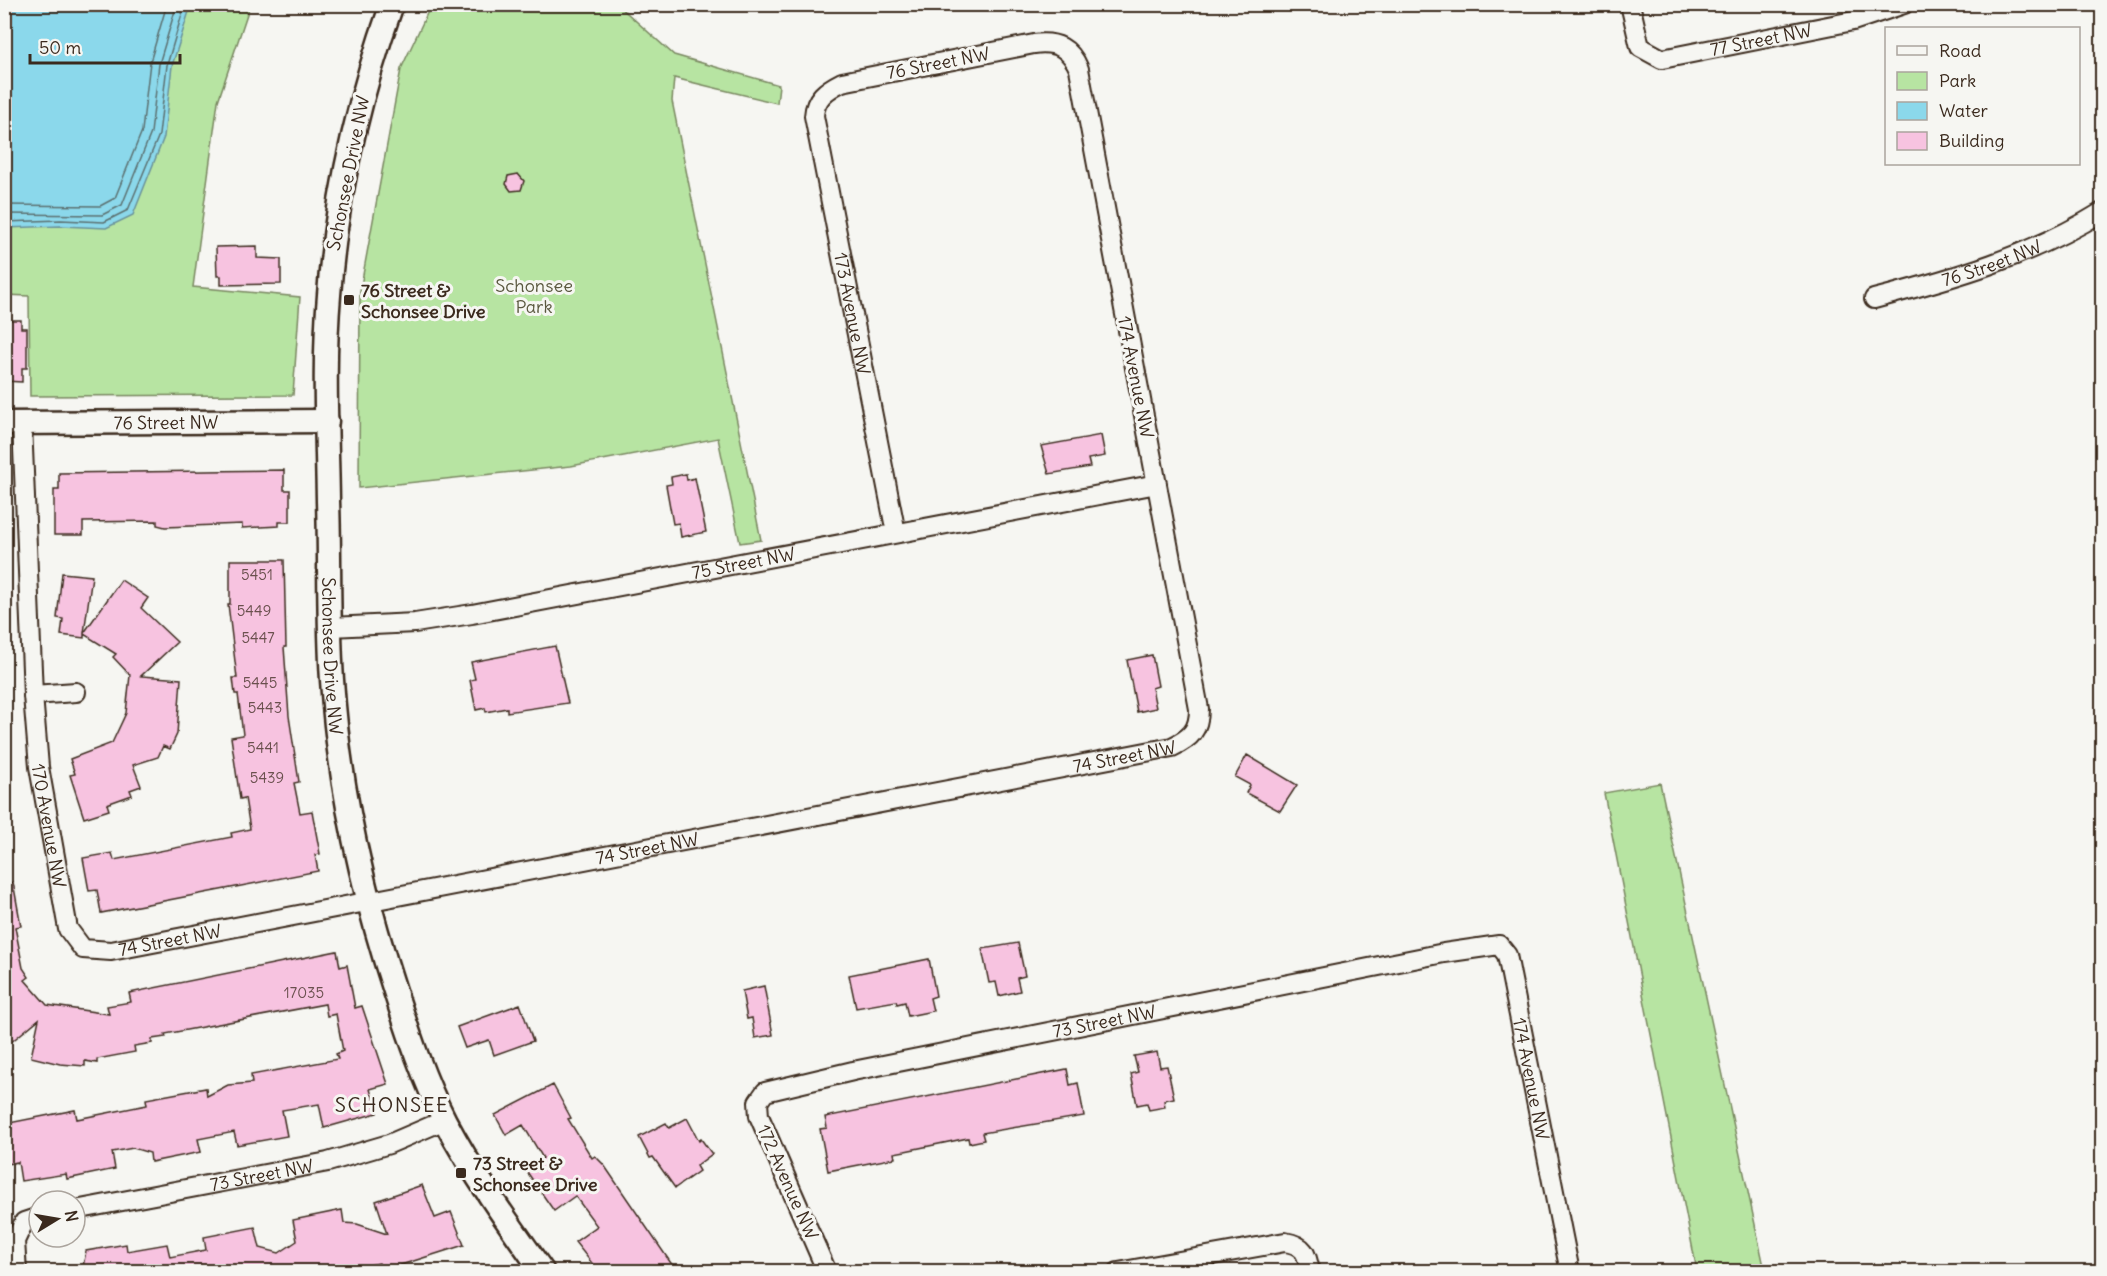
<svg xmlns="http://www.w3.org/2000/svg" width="2107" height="1276" viewBox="0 0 2107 1276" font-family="Delius,sans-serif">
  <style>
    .green { fill: #b7e4a2; stroke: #798760; stroke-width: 1.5 }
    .water { fill: #8bd8eb; stroke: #6b9299; stroke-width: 1.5 }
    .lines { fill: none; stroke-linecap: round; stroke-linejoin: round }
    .shore { stroke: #5b7070; stroke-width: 1.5 }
    .building { fill: #f7c3e0; stroke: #3b2a1e; stroke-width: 1.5 }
    .minor-casing { stroke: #3b2a1e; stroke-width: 22 }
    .tertiary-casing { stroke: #3b2a1e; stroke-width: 27 }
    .minor { stroke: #f6f6f2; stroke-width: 18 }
    .tertiary { stroke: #f6f6f2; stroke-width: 22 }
    .poi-dot { fill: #3b2a1e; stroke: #f6f6f2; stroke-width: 2 }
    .labels { text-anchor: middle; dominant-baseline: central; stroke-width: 6; stroke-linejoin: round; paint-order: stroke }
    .number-label { font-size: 15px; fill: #6a504e }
    .street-label { font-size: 18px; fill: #3b2a1e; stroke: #f6f6f2 }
    .park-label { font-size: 18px; fill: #5a583f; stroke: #f6f6f2 }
    .poi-label { font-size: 18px; font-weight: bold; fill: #3b2a1e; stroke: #f6f6f2; text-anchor: start }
    .neighbourhood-label { font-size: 20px; letter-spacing: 1.5px; fill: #3b2a1e; stroke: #f6f6f2 }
  </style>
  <rect width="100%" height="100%" fill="#f6f6f2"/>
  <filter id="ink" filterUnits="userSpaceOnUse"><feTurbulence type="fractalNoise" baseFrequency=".0167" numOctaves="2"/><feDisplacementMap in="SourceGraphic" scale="12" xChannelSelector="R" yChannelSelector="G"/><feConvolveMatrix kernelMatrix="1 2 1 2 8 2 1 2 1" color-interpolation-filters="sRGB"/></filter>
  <g filter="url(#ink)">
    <path class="green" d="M5 5H250L218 101 193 287 300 297 293 395 30 396 29 296 5 295Z
      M431 5H618L674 55 779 85 777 103 674 78 672 101 761 540 740 543 718 438 571 466 359 488 360 291 401 69Z
      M1660 783 1765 1271H1697L1604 793Z"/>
    <path class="water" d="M4 5H191L172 66 164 137 133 215 106 228 61 226 5 228Z"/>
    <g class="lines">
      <path class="shore" d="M4 205 100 206 115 198 142 131 150 62 167 4
        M4 214 102 215 122 205 151 133 159 64 177 4
        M4 222 61 220 104 222 128 210 159 135 167 65 185 4"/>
    </g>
    <path class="building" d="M518 174 524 181 521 190 511 191 506 184 508 176Z
      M257 246V258L281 259V284L221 285V276H217L216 247Z
      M4 320H21V328H27V368H22V382L4 381Z
      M1101 435 1105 456 1088 459 1090 467 1049 474 1041 446Z
      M284 470V490H290V522H279V526L242 528V524L165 527 157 525V521L83 522V535H54V490H59V473Z
      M686 474 687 480 695 478 706 532 681 537 679 523 673 524 666 485 672 484 671 477Z
      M230 560H284L286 647H284L289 716 299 782 294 783 300 813 312 811 320 854 315 855 318 871 101 913 97 890 89 891 83 858 112 853 114 860 232 837 231 833 250 829 245 798 240 799 231 737 243 735 238 694H235L233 678H237L228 604H230Z
      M62 573 92 576 84 633 121 580 148 598 141 608 177 642 141 676 181 679 177 734 170 749 163 746 158 757 133 765 141 786 130 790 132 795 107 804 109 810 84 818 70 775 75 774 70 759 112 743 126 713 130 675 113 657 116 654 84 634V638L61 635 63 619 57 618Z
      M555 646 568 703 507 712V708L486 712 485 708 476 710 470 680 475 679 471 662Z
      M1152 655 1158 686 1152 688 1156 708 1137 712 1127 660Z
      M1247 755 1297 785 1280 811 1246 793 1250 785 1235 777Z
      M13 882 21 926 15 927 23 968 29 977 25 980 47 1005 109 1014 107 1006 131 1002 129 993 337 951 340 967 347 965 355 1008 362 1006 388 1084 370 1089 377 1113 324 1128 319 1104 282 1110 287 1136 237 1145 234 1132 198 1139 201 1152 151 1162 150 1153 133 1148 112 1152 115 1169 67 1179 66 1174 21 1181 18 1162 7 1164 4 1124 75 1110 77 1119 147 1105 146 1099 206 1088 207 1096 228 1085 252 1083 251 1075 338 1059 336 1054 343 1051 336 1014 327 1016 325 1004 165 1034 166 1037 152 1039V1043L134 1046 135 1052 97 1059V1063L85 1061V1066L60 1064 31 1057 39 1019 4 1048V883Z
      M1018 943 1025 976 1017 978 1020 991 999 996 996 982 989 983 982 949Z
      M929 959 936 996 930 998 933 1011 908 1016 905 1002 897 1004 896 1001 856 1008 849 975Z
      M764 986 773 1035 755 1038 752 1018 747 1019 742 991Z
      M520 1004 533 1041 494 1055 489 1040 465 1048 457 1027Z
      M1157 1052 1160 1067 1167 1066 1174 1098 1164 1100 1165 1107 1149 1110 1147 1103 1137 1105 1131 1074 1138 1072 1134 1056Z
      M1067 1069 1070 1085 1078 1083 1084 1116 982 1133 984 1140 969 1143 968 1138 905 1151 894 1153 895 1158 828 1171 820 1129 827 1128 825 1117Z
      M553 1085 571 1118 568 1119 592 1158 595 1156 604 1165 677 1272H599L575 1242 597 1226 575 1196 554 1211 545 1198 525 1169 543 1158 523 1125 506 1135 495 1115Z
      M687 1118 699 1141 701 1139 712 1154 696 1166 699 1171 675 1188 653 1157 650 1158 639 1137 666 1123 669 1128Z
      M422 1185 435 1218 451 1212 464 1245 382 1271 379 1263 347 1269 348 1272H82L86 1251 126 1244 127 1251 167 1244 170 1257 206 1250 204 1237 255 1227 260 1248 279 1253 297 1241 293 1220 342 1210 344 1223 357 1224 387 1234 376 1201Z"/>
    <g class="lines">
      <g class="minor-casing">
        <g id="minor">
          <path id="s1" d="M1630 4 1640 47 1662 59 1853 21 1904 4"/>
          <path id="s2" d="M1874 299C1954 278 2031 256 2102 212"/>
          <path id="s3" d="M22 423 33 695 39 767 68 929 83 949 111 951 1172 747C1191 738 1199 730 1199 709L1079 69C1070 48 1057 41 1034 44L842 82C826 90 815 98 814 116L896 533"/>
          <path id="s4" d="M331 627 415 623 472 614 1157 484"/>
          <path d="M33 695 76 692"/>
          <path id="s5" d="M75 1210 328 1162 389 1144 445 1120"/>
          <path d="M17 1272 15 1241 24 1222 39 1217"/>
          <path id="s6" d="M827 1272 759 1116 758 1102 765 1092 853 1071 1444 953 1499 945 1507 955 1570 1272"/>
          <path d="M1118 1272 1285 1242C1304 1245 1307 1253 1310 1272"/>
        </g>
      </g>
      <g class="tertiary-casing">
        <g id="tertiary">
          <path id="s7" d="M392 4C358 99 336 195 329 295 323 364 327 433 328 501 330 560 328 621 332 680 339 786 362 890 395 991 409 1035 424 1080 445 1121 473 1174 508 1223 543 1272"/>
          <path id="s8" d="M4 423 327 421"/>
        </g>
      </g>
      <use href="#minor" class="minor"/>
      <use href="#tertiary" class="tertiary"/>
    </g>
  </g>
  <g class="poi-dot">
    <rect x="343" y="294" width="12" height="12" rx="3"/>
    <rect x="455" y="1167" width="12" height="12" rx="3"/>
  </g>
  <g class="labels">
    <g class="number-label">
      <text x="257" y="574">5451</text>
      <text x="254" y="610">5449</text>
      <text x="258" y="637">5447</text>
      <text x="260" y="682">5445</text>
      <text x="265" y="707">5443</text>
      <text x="263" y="747">5441</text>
      <text x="267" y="777">5439</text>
      <text x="304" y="992">17035</text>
    </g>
    <g class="street-label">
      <text stroke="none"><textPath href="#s1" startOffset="170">77 Street NW</textPath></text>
      <text transform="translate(938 63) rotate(-11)">76 Street NW</text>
      <text transform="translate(348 173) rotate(-79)">Schonsee Drive NW</text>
      <text stroke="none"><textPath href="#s2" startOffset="123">76 Street NW</textPath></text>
      <text stroke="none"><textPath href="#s3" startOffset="2844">173 Avenue NW</textPath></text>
      <text transform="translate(1136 377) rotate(79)">174 Avenue NW</text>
      <text stroke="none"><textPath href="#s8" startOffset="162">76 Street NW</textPath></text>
      <text stroke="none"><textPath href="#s4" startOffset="418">75 Street NW</textPath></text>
      <text stroke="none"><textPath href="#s7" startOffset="660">Schonsee Drive NW</textPath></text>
      <text stroke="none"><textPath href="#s3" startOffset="1594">74 Street NW</textPath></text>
      <text stroke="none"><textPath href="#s3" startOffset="404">170 Avenue NW</textPath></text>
      <text stroke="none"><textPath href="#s3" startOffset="1108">74 Street NW</textPath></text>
      <text stroke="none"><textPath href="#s3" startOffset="622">74 Street NW</textPath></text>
      <text stroke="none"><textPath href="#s6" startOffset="543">73 Street NW</textPath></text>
      <text stroke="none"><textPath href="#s6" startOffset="1084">174 Avenue NW</textPath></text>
      <text stroke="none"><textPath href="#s5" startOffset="190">73 Street NW</textPath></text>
      <text transform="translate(788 1182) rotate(66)">172 Avenue NW</text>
    </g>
    <g class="park-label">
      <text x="534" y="285">Schonsee<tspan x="534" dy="21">Park</tspan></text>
    </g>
    <g class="poi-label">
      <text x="361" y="290">76 Street &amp;<tspan x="361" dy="21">Schonsee Drive</tspan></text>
      <text x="473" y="1163">73 Street &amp;<tspan x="473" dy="21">Schonsee Drive</tspan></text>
    </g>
    <g class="neighbourhood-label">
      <text x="392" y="1104">SCHONSEE</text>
    </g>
  </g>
  <rect width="2107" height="1276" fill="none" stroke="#f6f6f2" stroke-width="24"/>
  <rect x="12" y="12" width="2083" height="1252" fill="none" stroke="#3b2a1e" stroke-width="2" filter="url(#ink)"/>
  <rect x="1885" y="27" width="195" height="138" fill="#f6f6f2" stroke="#aba49d" stroke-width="1.5"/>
  <rect x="1897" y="46" width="30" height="9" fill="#f6f6f2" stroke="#aba49d" stroke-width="1.5"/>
  <text x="1939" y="57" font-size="18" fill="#3b2a1e">Road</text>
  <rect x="1897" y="72" width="30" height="18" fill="#b7e4a2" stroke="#aba49d" stroke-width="1.5"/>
  <text x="1939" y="87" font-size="18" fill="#3b2a1e">Park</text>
  <rect x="1897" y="102" width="30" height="18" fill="#8bd8eb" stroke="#aba49d" stroke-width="1.5"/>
  <text x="1939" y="117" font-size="18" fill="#3b2a1e">Water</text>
  <rect x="1897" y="132" width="30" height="18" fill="#f7c3e0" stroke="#aba49d" stroke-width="1.5"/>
  <text x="1939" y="147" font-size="18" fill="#3b2a1e">Building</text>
  <g transform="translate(57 1219) rotate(79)"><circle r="28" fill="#f6f6f2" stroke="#aba49d" stroke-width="1.5"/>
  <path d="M0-4.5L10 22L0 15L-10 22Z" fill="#3b2a1e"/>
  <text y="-9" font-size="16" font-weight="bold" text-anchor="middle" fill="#3b2a1e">N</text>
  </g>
  <path d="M30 54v9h150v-9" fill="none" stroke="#3b2a1e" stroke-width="3"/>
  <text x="39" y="54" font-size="18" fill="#3b2a1e" stroke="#f6f6f2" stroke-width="4.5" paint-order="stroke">50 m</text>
</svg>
